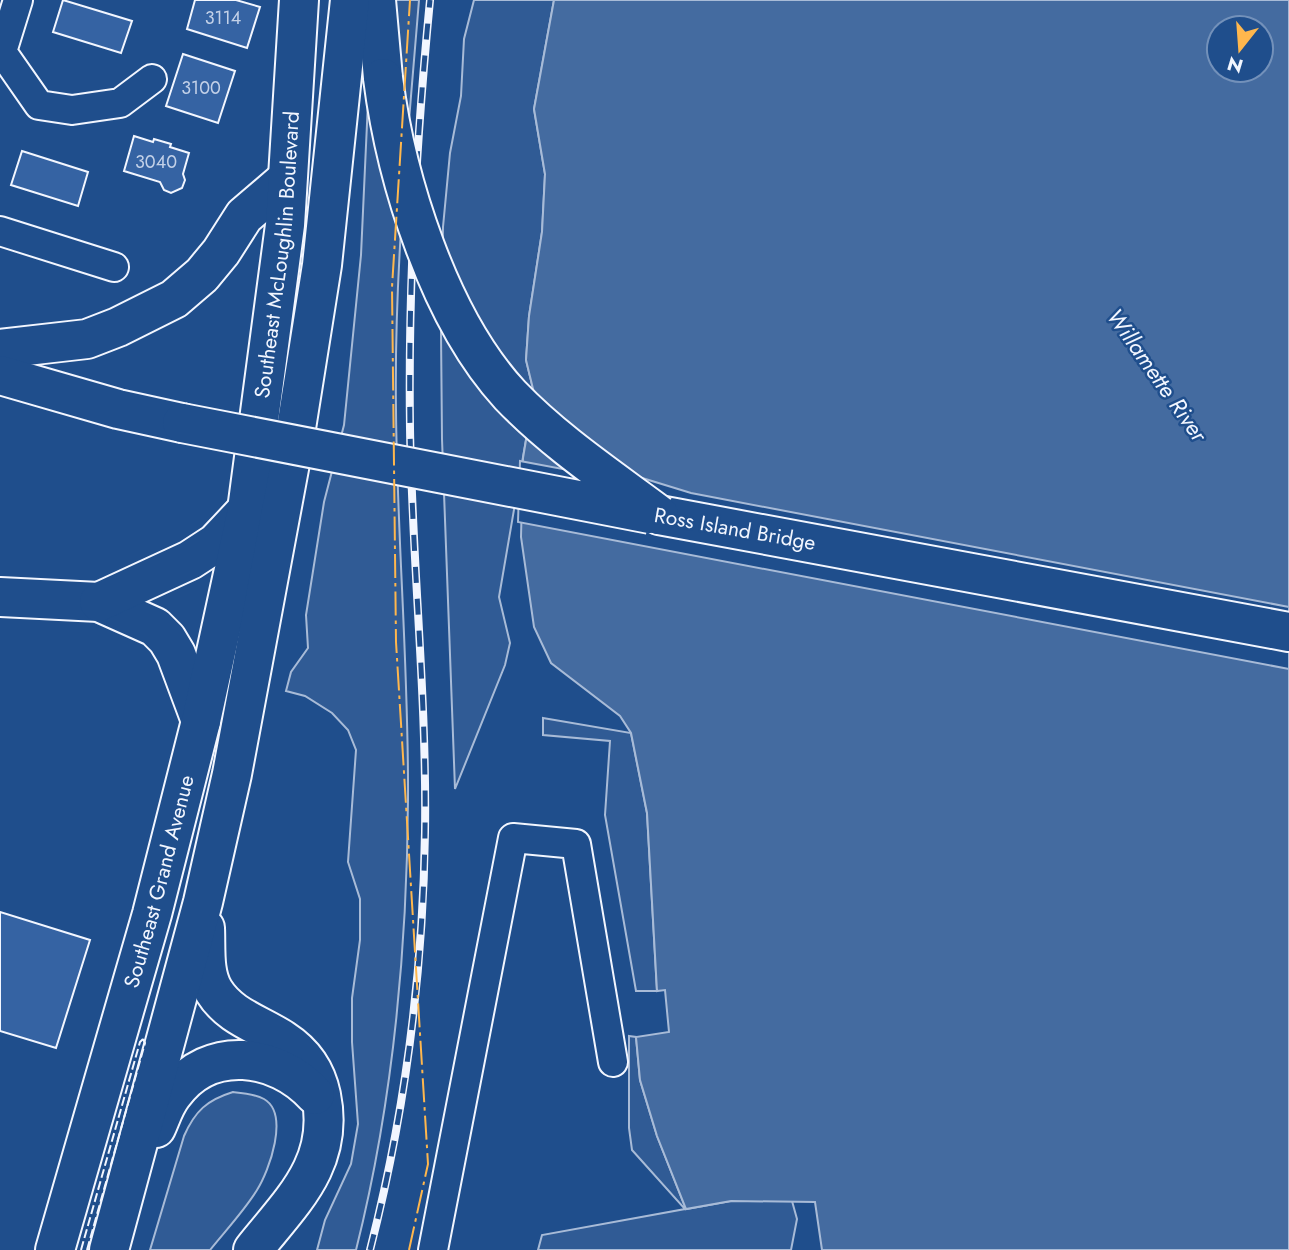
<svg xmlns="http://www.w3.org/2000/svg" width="1289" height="1250" viewBox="0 0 1289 1250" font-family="Jost,sans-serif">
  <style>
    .green { fill: #305b95; stroke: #a8bbd7; stroke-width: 2 }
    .water { fill: #446ba0; stroke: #a8bbd7; stroke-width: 2; fill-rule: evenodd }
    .pier { fill: #1f4e8c; stroke: #a8bbd7; stroke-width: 2 }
    .building { fill: #3563a3; stroke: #f2f6ff; stroke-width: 2 }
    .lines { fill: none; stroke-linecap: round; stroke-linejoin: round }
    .minor-casing { stroke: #f2f6ff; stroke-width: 32 }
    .highway-casing { stroke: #f2f6ff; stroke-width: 42 }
    .minor { stroke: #1f4e8c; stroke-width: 28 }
    .highway { stroke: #1f4e8c; stroke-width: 38 }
    .rail-casing { stroke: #f2f6ff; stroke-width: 8 }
    .rail { stroke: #1f4e8c; stroke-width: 5; stroke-dasharray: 16; stroke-linecap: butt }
    .highway-bridge-casing { stroke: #f2f6ff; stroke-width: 42; stroke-linecap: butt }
    .highway-bridge { stroke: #1f4e8c; stroke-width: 38 }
    .fence { stroke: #f2f6ff; stroke-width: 2; stroke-dasharray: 9 3.5; stroke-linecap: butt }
    .power { stroke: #ffb74d; stroke-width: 2; stroke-dasharray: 24 5 3.5 5; stroke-linecap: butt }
    .labels { text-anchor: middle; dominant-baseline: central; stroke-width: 5; stroke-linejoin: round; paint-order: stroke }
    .number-label { font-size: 18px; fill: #c3d1e8 }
    .street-label { font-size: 21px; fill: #f2f6ff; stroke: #1f4e8c }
    .water-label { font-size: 23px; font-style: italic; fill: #f2f6ff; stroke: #1f4e8c }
  </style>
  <rect width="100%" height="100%" fill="#1f4e8c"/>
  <path class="green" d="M390 0H419C408 136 394 272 396 409 397 539 409 670 408 800 407 951 393 1103 356 1250H317L325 1220 351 1164 358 1124 352 1042V998L360 940V899L348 862 356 750 348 730 332 713 305 696 286 691 291 672 308 648 306 615 324 502 344 425 361 255 369 80Z
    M474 0H554L534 109 545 174 542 232 529 316 526 360 534 393 499 597 510 643 505 665 455 789 442 439 441 332 443 227 450 153 461 96 464 39Z
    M543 718 631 733 647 813 657 991H636L605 815 610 741 543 735Z
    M629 1036 636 1037 640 1080 657 1136 686 1209 731 1201H792L797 1219 791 1250H538L542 1235 685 1209 632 1150 629 1128Z
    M233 1092C243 1093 255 1094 264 1099 290 1114 269 1171 257 1190 244 1211 226 1230 210 1250H150L184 1136C195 1111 207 1100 233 1092Z"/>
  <path class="water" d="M554 0H1289V1250H822L815 1202 731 1201 686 1209 657 1136 640 1080 636 1037 669 1032 665 990 657 991 647 813 631 733 620 716 551 663 534 627 521 537 523 458 534 393 526 360 529 316 542 232 545 174 534 109ZM1219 28H1261V70H1219Z"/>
  <path class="pier" d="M542 409 639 477 691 493 1289 607V669L518 522 520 461 573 471Z"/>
  <path class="building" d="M63 0 132 21 121 53 53 32Z
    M195 0H236L260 7 247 48 187 29Z
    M183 54 235 71 218 123 166 106Z
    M134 136 153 142 154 139 171 144 170 147 189 153 183 174 185 180 182 188 171 193 164 190 160 182 124 171Z
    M22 151 88 172 78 206 11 185Z
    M0 912 90 940 56 1048 0 1031Z"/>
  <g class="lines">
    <g class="minor-casing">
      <path id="minor" d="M2 52 39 105 72 110 120 103 152 79
        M0 58 18 0
        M0 231 114 267
        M433 1250 513 838 576 844 613 1062"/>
    </g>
    <g class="highway-casing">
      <g id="highway">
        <path d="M376 0 383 78"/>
        <path d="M0 349 87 339 118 327 174 299 202 275 221 252 244 216 286 180"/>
        <path d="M0 375 118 409 182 423"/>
        <path d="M659 515 1289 632"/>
        <path d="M0 597 99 602 155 627 167 639 176 654 201 721"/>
        <path d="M99 602 190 560 216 543 247 510"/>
        <path d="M205 928C206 948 203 973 214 991 230 1017 259 1024 283 1040 303 1053 316 1071 321 1095 335 1163 292 1201 253 1250"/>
        <path d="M156 1128C161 1117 165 1104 173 1094 209 1044 277 1053 315 1095"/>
        <path id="s1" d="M55 1250 152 914 201 721 247 510 285 225 299 0"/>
        <path d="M109 1250 203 902 232 774 293 447 322 265 350 0"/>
      </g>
    </g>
    <use href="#minor" class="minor"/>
    <use href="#highway" class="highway"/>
    <g class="rail-casing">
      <path id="rail" d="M370 1250C405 1113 423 973 425 832 427 697 412 563 410 428 408 284 416 144 430 0"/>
    </g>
    <use href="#rail" class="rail"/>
    <g class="highway-bridge-casing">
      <path id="highway-bridge" d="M383 78C396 180 439 318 510 395 554 441 608 477 659 515
        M182 423 650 514"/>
    </g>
    <use href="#highway-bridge" class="highway-bridge"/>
    <path class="fence" d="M81 1250 140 1042 143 1039
      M87 1250 145 1043 143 1039"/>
    <path class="power" d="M409 1250 428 1164 396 642 392 287 410 0"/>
  </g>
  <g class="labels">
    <g class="number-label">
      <text x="223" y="18">3114</text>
      <text x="201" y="88">3100</text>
      <text x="156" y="162">3040</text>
    </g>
    <g class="street-label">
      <text stroke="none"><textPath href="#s1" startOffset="1022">Southeast McLoughlin Boulevard</textPath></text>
      <text transform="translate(735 529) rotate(10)">Ross Island Bridge</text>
      <text stroke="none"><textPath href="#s1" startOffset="383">Southeast Grand Avenue</textPath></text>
    </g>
    <g class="water-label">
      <text transform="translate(1157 375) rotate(55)">Willamette River</text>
    </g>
  </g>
  <g transform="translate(1240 49) rotate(197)"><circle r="33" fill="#1f4e8c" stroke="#7391ba" stroke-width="2"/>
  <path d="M0-5L12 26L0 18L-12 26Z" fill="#ffb74d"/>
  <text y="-10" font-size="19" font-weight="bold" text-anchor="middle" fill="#f2f6ff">N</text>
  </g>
</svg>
